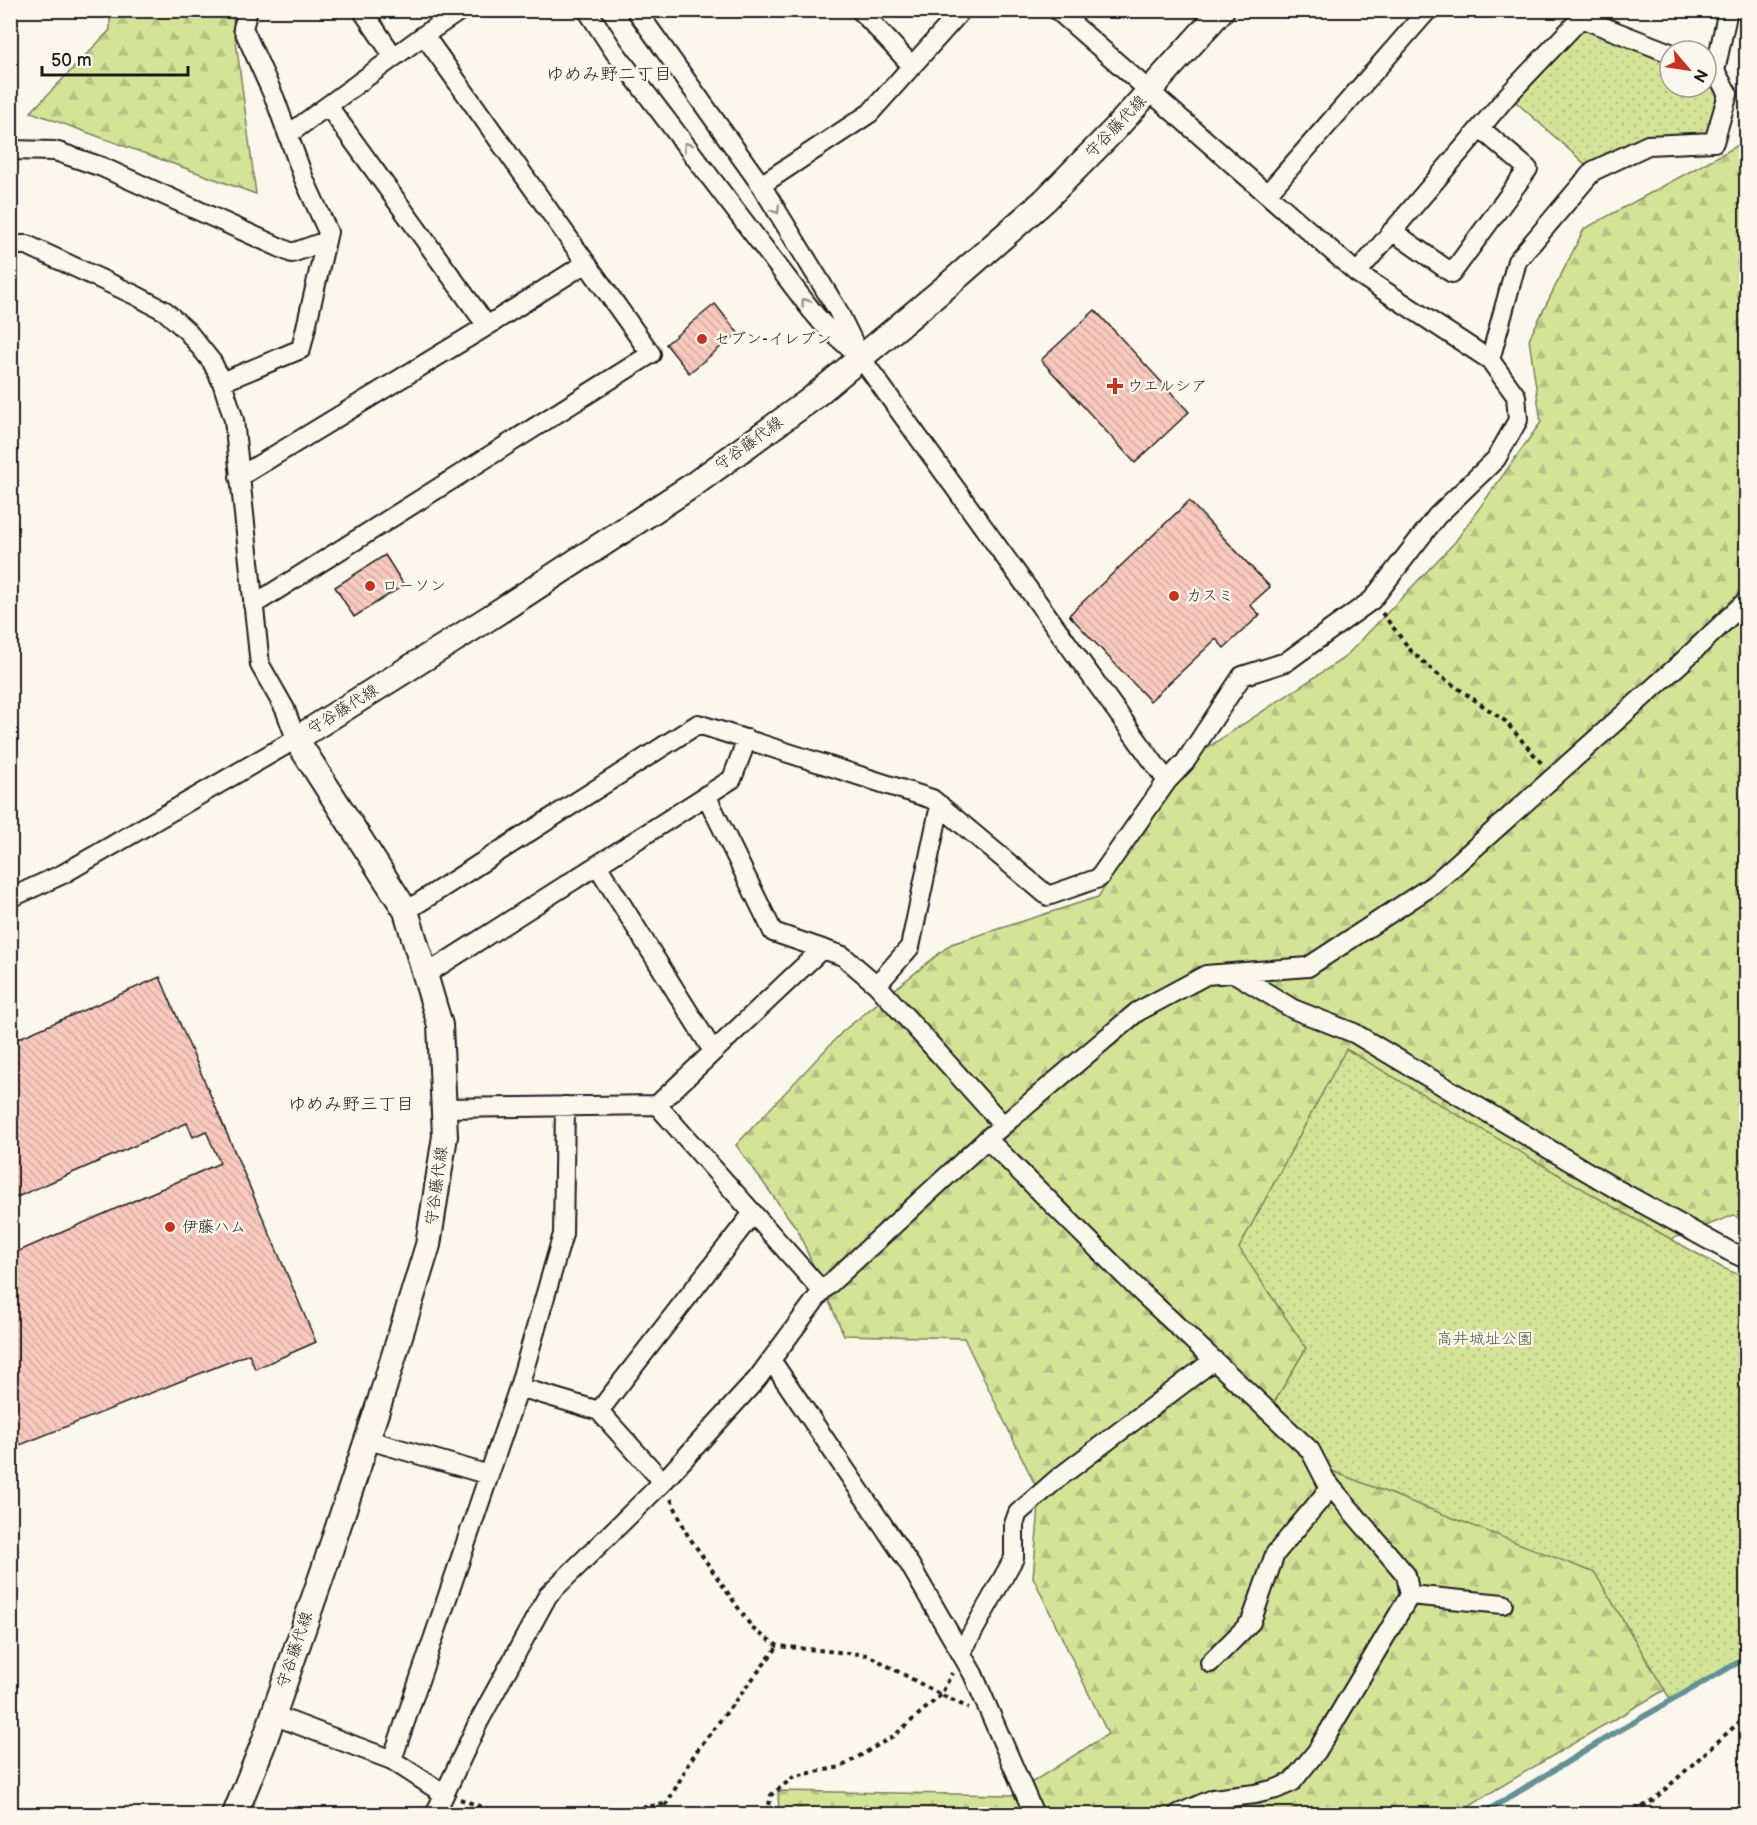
<svg xmlns="http://www.w3.org/2000/svg" width="1757" height="1825" viewBox="0 0 1757 1825" font-family="'Balsamiq Sans','Klee One',sans-serif">
  <style>
    .forest { fill: url(#forest-firs); stroke: #78805a; stroke-width: 1.5 }
    .park { fill: url(#park-dots); stroke: #78805a; stroke-width: 1.5 }
    .lines { fill: none; stroke-linecap: round; stroke-linejoin: round }
    .stream { stroke: #619296; stroke-width: 6 }
    .building { fill: url(#building-back-hatch); stroke: #1c1c1c; stroke-width: 1.5 }
    .minor-casing { stroke: #1c1c1c; stroke-width: 22 }
    .major-casing { stroke: #1c1c1c; stroke-width: 28 }
    .path { stroke: #1c1c1c; stroke-width: 4; stroke-dasharray: 4.5 4.5; stroke-linecap: butt }
    .minor { stroke: #fbf7ec; stroke-width: 18 }
    .major { stroke: #fbf7ec; stroke-width: 24 }
    .oneway { stroke: #97948e }
    .poi-dot { fill: #c8321e; stroke: #fbf7ec; stroke-width: 2 }
    .labels { text-anchor: middle; dominant-baseline: central; stroke-width: 5; stroke-linejoin: round; paint-order: stroke }
    .street-label { font-size: 16px; fill: #1c1c1c; stroke: #fbf7ec }
    .poi-label { font-size: 16px; fill: #1c1c1c; stroke: #fbf7ec; text-anchor: start }
    .park-label { font-size: 16px; fill: #535841; stroke: #fbf7ec }
    .neighbourhood-label { font-size: 18px; fill: #1c1c1c; stroke: #fbf7ec }
  </style>
  <defs>
    <pattern id="forest-firs" width="22" height="20" patternUnits="userSpaceOnUse" patternTransform="scale(1.5)"><rect width="22" height="20" fill="#d4e497"/><path d="M5 1l3.5 6h-7zM16 11l3.5 6h-7z" fill="#b5c382"/></pattern>
    <pattern id="park-dots" width="8" height="8" patternUnits="userSpaceOnUse" patternTransform="scale(1.5)"><rect width="8" height="8" fill="#d4e497"/><path d="M2 2h.1M6 6h.1" fill="none" stroke="#b5c382" stroke-width="1.8" stroke-linecap="round"/></pattern>
    <pattern id="building-back-hatch" width="6" height="6" patternUnits="userSpaceOnUse" patternTransform="scale(1.5)"><rect width="6" height="6" fill="#f9cabe"/><path d="M-1 5l2 2M0 0l6 6M5-1l2 2" fill="none" stroke="#d5ada3"/></pattern>
  </defs>
  <rect width="100%" height="100%" fill="#fbf7ec"/>
  <filter id="ink" filterUnits="userSpaceOnUse"><feTurbulence type="fractalNoise" baseFrequency=".0167" numOctaves="2"/><feDisplacementMap in="SourceGraphic" scale="12" xChannelSelector="R" yChannelSelector="G"/><feConvolveMatrix kernelMatrix="1 2 1 2 8 2 1 2 1" color-interpolation-filters="sRGB"/></filter>
  <g filter="url(#ink)">
    <path class="forest" d="M110 11H232L256 194 31 112 110 30Z
      M1746 141V1223L1734 1215 1615 1261 1746 1643 1594 1731 1455 1814H779L778 1791 1012 1795 1108 1734 1033 1577 1040 1495 964 1338 844 1335 797 1229 736 1145 843 1031 951 944 1098 897 1190 759 1344 658 1455 542 1541 422 1529 339 1584 229Z"/>
    <path class="park" d="M1581 18 1670 53V87H1706V67L1715 71 1728 94 1714 142 1648 145 1593 171 1508 95Z
      M1346 1049 1610 1205 1721 1267 1746 1278V1658L1670 1699 1595 1573 1324 1468 1268 1413 1306 1348 1239 1248Z"/>
    <g class="lines">
      <path class="stream" d="M1482 1814 1608 1737 1746 1658"/>
    </g>
    <path class="building" d="M715 304 738 333 689 373 666 344Z
      M1095 310 1189 412 1135 463 1041 360Z
      M1189 501 1270 587 1250 605 1260 615 1224 648 1216 639 1150 701 1069 615Z
      M385 555 404 585 354 617 335 587Z
      M160 977 316 1342 255 1369 249 1354 10 1449V1255L220 1163 206 1131 193 1137 187 1123 10 1200V1042Z"/>
    <g class="lines">
      <g class="minor-casing">
        <path id="minor" d="M362 10 394 57
          M587 10 614 51 812 311 823 324 853 351
          M636 10 761 185 837 309 861 358 1167 781
          M860 10 912 66
          M1057 10 1357 273 1490 360
          M328 106 487 326
          M289 134 424 35 461 10
          M10 150 55 151 102 167 292 253 326 241
          M761 185 870 113 962 10
          M1267 194 1428 10
          M1392 231 1452 273 1528 169 1480 128
          M10 248 14 245H27L135 295 165 311 188 332 212 362 222 382 234 420 260 665 285 709 296 739 63 874 10 898
          M1357 273 1508 95 1581 18 1670 53
          M222 382 301 349 328 232 304 179 275 99 243 28 248 10
          M239 477 487 326 586 263
          M253 605 651 354 424 35
          M706 795 773 932 843 956 877 985 1003 1125
          M597 865 713 1051
          M406 911 698 724 932 799 1048 896 1099 878 1167 781 1185 762 1242 676 1286 662 1372 600 1437 516 1496 459 1518 420 1516 396 1490 360 1517 261 1593 171 1648 145 1714 142 1728 94 1715 71 1728 10
          M1236 974 1293 1009 1354 1033 1618 1190 1729 1251 1746 1259
          M425 975 732 779 747 739
          M877 985 910 947 940 805
          M657 1105 822 1291
          M443 1108 657 1105 822 949
          M987 1139 1143 1294 1310 1450 1326 1481 1406 1575 1410 1595 1317 1751 1292 1782 1276 1789 1255 1794 1213 1799 1178 1814
          M771 1360 910 1565 973 1674 1034 1814
          M519 1387 563 1234 565 1106
          M599 1411 753 1213
          M367 1438 379 1443 489 1475 519 1387 599 1411 663 1482
          M1410 1595 1503 1604
          M961 1653 1014 1558V1524L1018 1513 1057 1479 1214 1360
          M1210 1663 1251 1622 1275 1554 1331 1487
          M273 1715 392 1760 444 1794
          M392 1760 489 1475
          M435 1814 478 1723 548 1595 663 1482 757 1379 822 1291 987 1139 1137 1012 1206 975 1308 967 1433 885 1681 663 1746 601"/>
      </g>
      <g class="major-casing">
        <path id="major" d="M235 1814 264 1742 326 1563 380 1401 428 1245 445 1136 440 1025 406 911 296 739 489 618 693 485 810 400 947 286 1044 201 1115 129 1222 10"/>
      </g>
      <path class="path" d="M1382 613 1412 652 1436 673 1505 721 1543 765
        M671 1499 687 1534 753 1629 778 1646 868 1655 941 1695 969 1708
        M460 1799 501 1814
        M588 1814 666 1804
        M661 1814 695 1753 778 1646
        M767 1814 771 1795 795 1776 841 1767 895 1735 941 1695 952 1673
        M1626 1814 1650 1803 1746 1716"/>
      <use href="#minor" class="minor"/>
      <use href="#major" class="major"/>
    </g>
    <defs><path id="oneway-chevron" d="M-2-3.5L2.5 0L-2 3.5" fill="none" stroke-width="1.6" stroke-linecap="round" stroke-linejoin="round" transform="scale(1.5)"/></defs>
    <g class="oneway">
      <use href="#oneway-chevron" transform="translate(687 146) rotate(-127)"/>
      <use href="#oneway-chevron" transform="translate(776 210) rotate(58)"/>
      <use href="#oneway-chevron" transform="translate(805 302) rotate(-127)"/>
    </g>
  </g>
  <g class="poi-dot">
    <circle cx="702" cy="339" r="6"/>
    <path d="M1112 377h6v6h6v6h-6v6h-6v-6h-6v-6h6z"/>
    <circle cx="370" cy="586" r="6"/>
    <circle cx="1174" cy="596" r="6"/>
    <circle cx="170" cy="1227" r="6"/>
  </g>
  <g class="labels">
    <g class="street-label">
      <text transform="translate(1116 127) rotate(-46)">守谷藤代線</text>
      <text transform="translate(749 444) rotate(-36)">守谷藤代線</text>
      <text transform="translate(343 710) rotate(-32)">守谷藤代線</text>
      <text transform="translate(437 1186) rotate(-82)">守谷藤代線</text>
      <text transform="translate(295 1650) rotate(-71)">守谷藤代線</text>
    </g>
    <g class="poi-label">
      <text x="714" y="339">セブン-イレブン</text>
      <text x="1127" y="386">ウエルシア</text>
      <text x="382" y="586">ローソン</text>
      <text x="1186" y="596">カスミ</text>
      <text x="182" y="1227">伊藤ハム</text>
    </g>
    <g class="park-label">
      <text x="1485" y="1339">高井城址公園</text>
    </g>
    <g class="neighbourhood-label">
      <text x="609" y="74">ゆめみ野二丁目</text>
      <text x="351" y="1104">ゆめみ野三丁目</text>
    </g>
  </g>
  <rect width="1757" height="1825" fill="none" stroke="#fbf7ec" stroke-width="36"/>
  <rect x="18" y="18" width="1721" height="1789" fill="none" stroke="#1c1c1c" stroke-width="2" filter="url(#ink)"/>
  <g transform="translate(1688 69) rotate(119)"><circle r="28" fill="#fbf7ec" stroke="#a29f99" stroke-width="1.5"/>
  <path d="M0-4.5L10 22L0 15L-10 22Z" fill="#c8321e"/>
  <text y="-9" font-size="16" font-weight="bold" text-anchor="middle" fill="#1c1c1c">N</text>
  </g>
  <path d="M42 66v9h146v-9" fill="none" stroke="#1c1c1c" stroke-width="3"/>
  <text x="51" y="66" font-size="18" fill="#1c1c1c" stroke="#fbf7ec" stroke-width="4.5" paint-order="stroke">50 m</text>
</svg>
